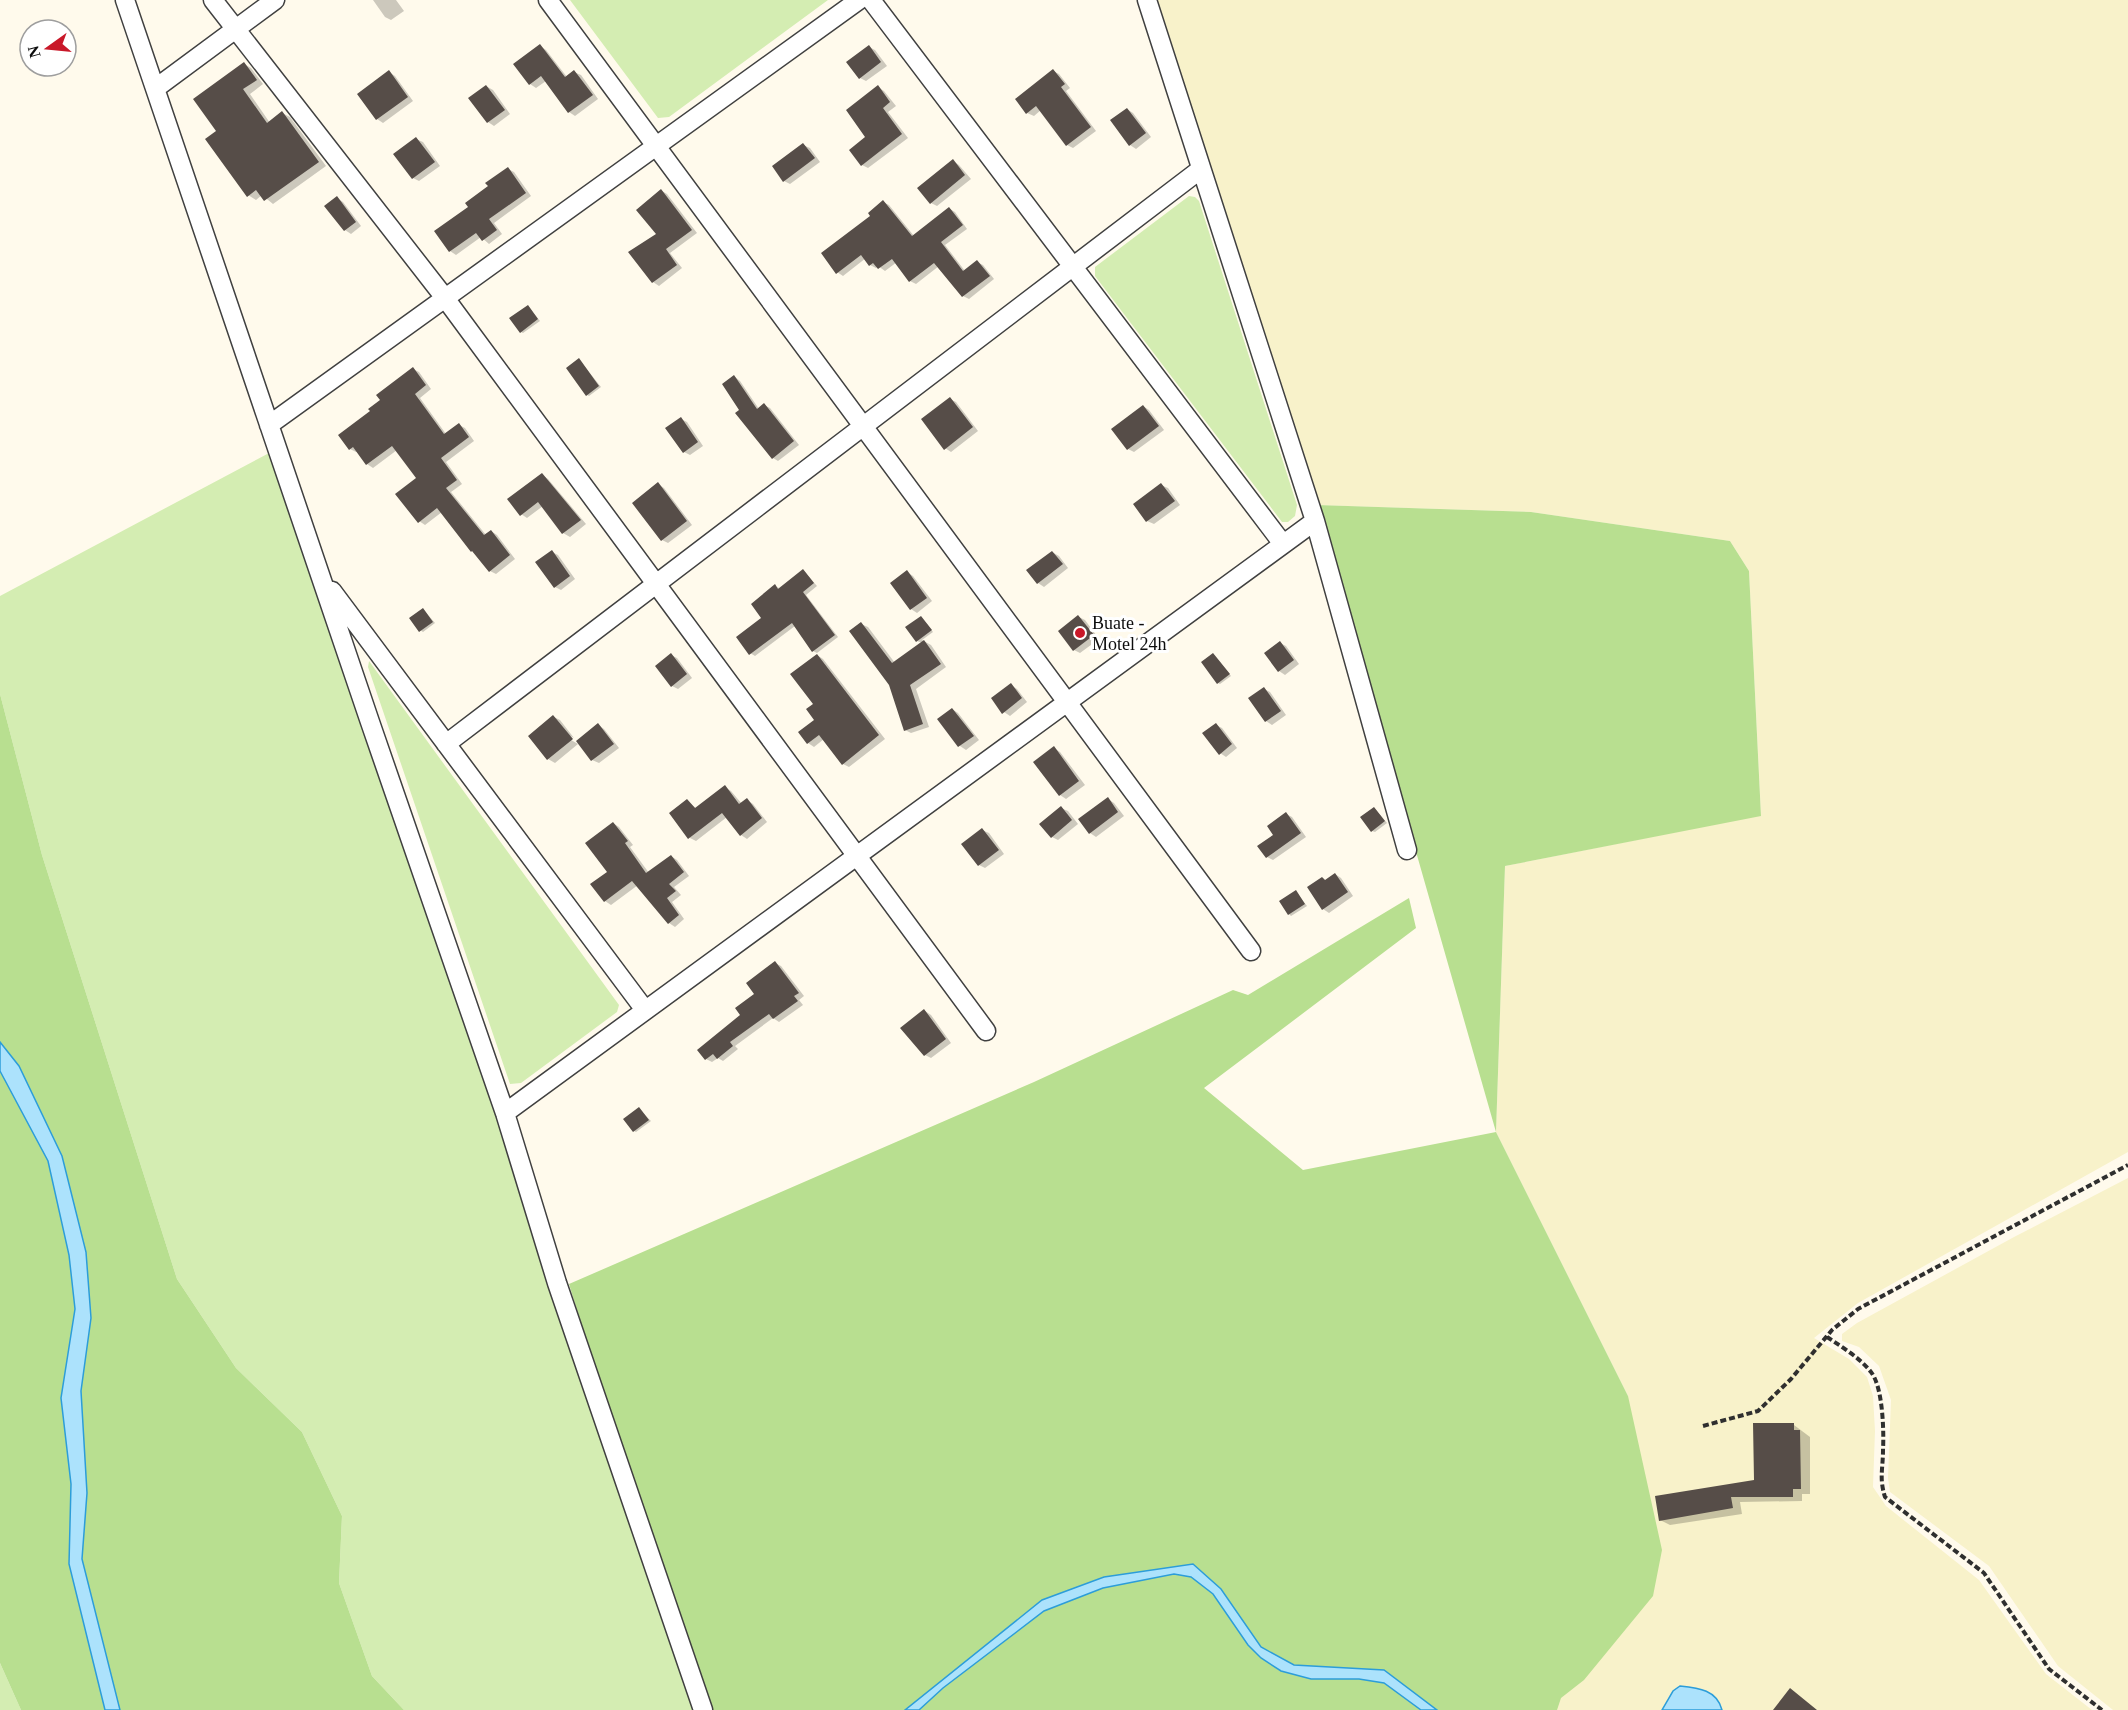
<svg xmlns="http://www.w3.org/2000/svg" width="2128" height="1710" viewBox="0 0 2128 1710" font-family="'Times New Roman',serif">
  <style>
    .farmland { fill: #f8f2ca }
    .green { fill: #d4edb2 }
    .forest { fill: #b8df90 }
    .water { fill: #ace2fc; stroke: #2c9dd9; stroke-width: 1.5 }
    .shadow { fill: #0003 }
    .building { fill: #564d48 }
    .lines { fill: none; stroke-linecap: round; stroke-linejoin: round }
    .minor-casing { stroke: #404040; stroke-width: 21 }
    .path { stroke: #2f2f2f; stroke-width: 4; stroke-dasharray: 6 3; stroke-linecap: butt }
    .minor { stroke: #fff; stroke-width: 18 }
    .poi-dot { fill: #c91829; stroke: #fff; stroke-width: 2 }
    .labels { text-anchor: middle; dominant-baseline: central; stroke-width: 6; stroke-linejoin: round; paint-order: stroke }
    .poi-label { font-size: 18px; fill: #0d0d0d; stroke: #fff; text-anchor: start }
  </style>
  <rect width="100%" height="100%" fill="#fffaec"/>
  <path class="farmland" d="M1155 0H2128V1152L1858 1303 1814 1338 1849 1359 1867 1377 1873 1396 1875 1431 1873 1487 1886 1506 1979 1580 2046 1674 2092 1710H1546L1628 1396 1496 1132 1505 866 1761 815 1749 571 1730 541 1531 512 1317 505Z
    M2128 1178V1710H2113L2058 1666 1989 1566 1890 1492 1888 1478 1891 1400 1879 1366 1859 1347 1842 1341V1334L1857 1323 2014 1237Z"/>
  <path class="green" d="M570 0H828L669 117 658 118Z
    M1189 196 1195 197 1199 201 1297 505 1295 516 1288 522H1282L1095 276V267Z
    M271 452 496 1111 695 1710H404L372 1676 339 1583 342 1516 302 1432 236 1368 177 1279 42 855 0 694V596Z
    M369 661 619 1005 617 1012 521 1083 510 1084 368 667Z
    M0 1663 21 1710H0Z"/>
  <path class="forest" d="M1317 505 1531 512 1730 541 1749 571 1761 816 1505 866 1496 1132 1628 1396 1662 1550 1653 1596 1584 1680 1561 1698 1557 1710H699L569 1284 1034 1082 1233 990 1248 995 1409 898 1416 928 1204 1088 1303 1170 1496 1132Z
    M0 694 42 855 177 1279 236 1368 302 1432 342 1516 339 1583 372 1676 404 1710H21L0 1663Z"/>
  <path class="water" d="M0 1042 19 1066 62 1156 86 1252 91 1318 81 1391 87 1493 82 1559 120 1710H105L69 1564 71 1484 61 1398 75 1309 69 1255 48 1161 0 1071Z
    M1193 1564 1221 1589 1261 1647 1294 1665 1384 1670 1437 1710H1421L1384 1683 1359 1679H1311L1281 1671 1261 1658 1248 1645 1213 1594 1191 1577 1174 1574 1103 1588 1044 1611 943 1688 919 1710H905L1042 1600 1104 1577Z
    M1680 1686C1699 1688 1717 1690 1722 1710H1662L1673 1691Z"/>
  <path class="shadow" d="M373 0H396L404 11 391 20 385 17Z
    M540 46 546 50 567 77 574 72 581 75 598 99 575 116 569 112 546 81 536 88 530 84Z
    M869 47 875 50 887 66 866 81 860 78Z
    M244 64 251 68 263 84 250 94 270 123 282 113 290 117 326 166 273 204 262 195 256 200 248 195 218 131Z
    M1053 71 1059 74 1070 88 1066 91 1096 131 1073 148 1067 145 1041 110 1034 116 1027 113Z
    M389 72 395 76 413 101 383 123 377 119 359 94Z
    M486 86 493 90 510 114 494 126 488 122Z
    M878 87 884 91 896 106 888 112 908 138 868 168 862 165Z
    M1127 109 1133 113 1151 137 1136 149 1130 145Z
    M416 139 423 142 440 166 419 181 413 178Z
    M803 145 810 148 820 162 790 184 784 181Z
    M953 161 959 165 971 179 937 206 931 203Z
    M508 169 514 172 531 196 494 223 502 234 489 244 481 237 456 255 450 251 470 208Z
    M662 191 667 194 697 233 670 253 682 268 659 286 653 282 631 253 658 234Z
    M337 198 343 202 361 226 351 234 345 230Z
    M883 202 889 205 914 236 950 209 955 212 967 229 945 245 965 271 977 262 983 265 994 279 969 299 963 296 939 266 916 284 910 281 897 262 885 271 878 266 876 268 870 265 866 258 843 276 837 272Z
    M528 306 540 321 523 333 521 332Z
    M581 362 601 387 589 396 587 395Z
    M413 369 419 372 431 389 420 398 446 434 459 425 465 428 474 441 446 462 462 484 451 492 486 535 491 531 497 535 515 559 496 574 490 571 442 512 425 525 419 521 418 478 397 450 373 468 367 464 358 451 356 452 350 449 372 412Z
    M735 377 740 381 759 409 764 405 770 408 799 445 778 461 773 458 741 410Z
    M950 399 956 402 978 431 951 452 945 448Z
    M1143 406 1149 410 1164 430 1134 452 1128 449Z
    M681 419 687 422 703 446 690 455 684 452Z
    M542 475 548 479 586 524 570 537 563 533 543 506 527 518 521 514Z
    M658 484 664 488 692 525 668 543 662 540Z
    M1161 485 1168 488 1180 505 1154 524 1147 521Z
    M552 552 558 555 575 579 561 590 555 587Z
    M1052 552 1059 556 1068 568 1044 587 1038 583Z
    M803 570 817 586 806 595 838 637 817 653 813 651 795 626 755 656 750 653 775 586 779 588Z
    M907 572 913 576 932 601 917 613 911 609Z
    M423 609 435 623 423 632 420 630Z
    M921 617 933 632 922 640 931 645 946 667 916 689 929 727 911 733 905 730 890 684 861 624 868 627 895 663 922 643 917 641Z
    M1079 617 1085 620 1099 639 1080 653 1074 650Z
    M1280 643 1286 646 1299 664 1285 675 1279 671 1266 654Z
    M1213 654 1231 676 1220 684 1218 683Z
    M671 655 677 658 692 678 678 689 672 686Z
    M817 655 823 659 885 739 849 767 843 764 824 739 814 747 808 743 800 732 816 720Z
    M1011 685 1017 689 1027 702 1010 716 1004 712Z
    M1264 689 1270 692 1286 715 1272 725 1266 721 1250 699Z
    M952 709 958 713 979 740 966 750 960 746 939 720Z
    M554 717 560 720 574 738 567 734 566 737 578 744 555 763 548 759 530 736Z
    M598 725 604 729 619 748 599 763 592 760 579 743 578 744V741Z
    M1216 725 1222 728 1237 748 1226 757 1220 753Z
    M1054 748 1060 752 1085 785 1066 799 1060 795Z
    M725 787 731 791 742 804 747 800 753 804 767 822 747 839 741 835 727 817 696 841 690 838 687 801 697 809Z
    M1108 799 1114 803 1124 816 1096 837 1090 833Z
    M1061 808 1068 811 1078 824 1058 840 1052 837Z
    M1374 808 1387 823 1375 832 1372 831Z
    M1286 814 1292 817 1306 837 1273 860 1267 857 1275 835Z
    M613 823 619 827 633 845 630 847 649 873 671 856 677 860 689 876 674 887 681 895 672 902 684 919 675 927 669 923 638 885 611 905 605 901Z
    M982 830 989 833 1004 854 985 868 979 865Z
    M1335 874 1341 878 1353 896 1329 913 1323 909V878L1326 881Z
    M1296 892 1307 906 1291 916 1289 914Z
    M775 963 781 966 804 996 799 1000 803 1005 779 1022 773 1018 735 1046 738 1049 723 1061 718 1058 712 1062 706 1059 742 1016Z
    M925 1011 931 1015 951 1043 931 1058 925 1055Z
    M639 1109 651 1121 636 1132 634 1131Z
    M1794 1425 1810 1437V1494H1802V1501L1740 1502 1742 1514 1670 1525 1660 1520 1755 1481Z"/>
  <path class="building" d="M540 44 565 77 574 70 593 95 568 113 541 76 529 85 513 64Z
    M869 45 881 62 859 79 846 62Z
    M244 62 257 80 243 89 267 123 282 111 319 162 264 201 256 190 247 197 205 139 216 131 193 99Z
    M1053 69 1065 84 1061 87 1091 127 1066 146 1036 106 1026 114 1015 99Z
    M389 70 408 97 376 120 357 94Z
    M486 85 505 110 487 123 468 98Z
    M878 85 890 102 883 108 902 134 861 166 849 150 865 137 846 110Z
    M1127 108 1146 133 1129 146 1110 120Z
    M416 137 435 162 412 179 393 154Z
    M803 143 815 158 783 182 772 166Z
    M953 159 965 175 930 204 917 188Z
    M508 167 526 193 489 219 497 230 482 241 476 233 449 252 434 231 468 207 465 203 488 186 485 183Z
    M661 189 692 230 666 249 677 265 652 283 628 252 656 234 636 210Z
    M337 196 356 222 344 231 324 206Z
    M883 200 912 236 949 207 963 225 941 242 963 271 977 260 990 276 962 297 934 263 909 282 892 259 878 269 873 263 869 266 861 255 836 274 821 253 870 216 868 213Z
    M528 305 538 319 520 333 509 318Z
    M579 358 599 386 586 396 566 368Z
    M413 367 426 385 415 394 444 434 459 423 469 437 441 458 457 480 446 488 484 535 491 530 510 555 489 572 472 551 471 552 437 508 418 523 395 494 416 478 392 446 366 465 353 447 349 450 338 435 370 411 368 409 380 400 376 395Z
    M734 375 757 409 764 403 794 441 772 459 735 413 739 410 722 384Z
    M950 397 973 427 944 450 921 419Z
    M1143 405 1159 426 1127 450 1111 429Z
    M681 417 698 442 683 453 665 428Z
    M542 473 581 520 562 534 538 502 520 516 507 499Z
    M658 482 687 521 661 541 632 503Z
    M1161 483 1175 501 1146 522 1133 504Z
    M552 550 570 576 554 588 535 562Z
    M1052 551 1063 564 1037 584 1026 570Z
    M803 569 814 583 803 592 835 635 812 652 792 623 749 655 736 637 761 618 751 604 775 584 778 589Z
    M907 570 927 598 910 610 890 583Z
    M423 608 433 622 419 632 409 618Z
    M1078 615 1094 635 1073 651 1058 631Z
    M921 616 932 630 916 642 905 627Z
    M861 622 892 663 924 640 941 664 910 685 923 724 904 731 889 685 849 631Z
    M1280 641 1294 660 1278 672 1264 653Z
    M671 653 687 674 671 687 655 666Z
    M1213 653 1230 674 1217 684 1201 662Z
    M817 654 879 735 842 765 819 735 807 744 798 732 814 720 806 709 813 704 790 674Z
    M1011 683 1022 698 1002 714 991 698Z
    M1264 687 1281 711 1265 722 1248 698Z
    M952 708 974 736 958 747 937 719Z
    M553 715 573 739 547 760 528 736Z
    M598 723 614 744 591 761 576 741Z
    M1216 723 1232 744 1219 755 1202 733Z
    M1054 746 1079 781 1059 796 1033 762Z
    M725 785 739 804 747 798 762 818 740 836 722 813 688 839 669 813 687 799 695 808Z
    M1108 797 1118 812 1089 834 1078 819Z
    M1061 806 1072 820 1051 838 1039 824Z
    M1374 807 1385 821 1371 832 1360 817Z
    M1286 812 1301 833 1266 858 1257 846 1273 835 1267 826Z
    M613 822 628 841 625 843 646 873 671 855 684 872 669 884 676 891 667 898 679 915 668 924 632 881 604 902 590 884 607 872 585 843Z
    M982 828 999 850 978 866 961 844Z
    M1335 873 1348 892 1322 910 1307 887 1322 877 1325 880Z
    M1296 890 1305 904 1288 915 1279 901Z
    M775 961 799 993 794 996 798 1001 773 1019 769 1014 730 1042 733 1046 717 1059 713 1054 705 1060 697 1050 740 1015 735 1008 754 994 746 983Z
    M924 1009 946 1039 924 1056 900 1028Z
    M639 1107 649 1120 633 1132 623 1119Z
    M1753 1423H1794V1430H1800L1801 1489H1793V1497H1731L1733 1508 1659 1521 1655 1496 1754 1480Z
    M1790 1688 1817 1710H1773Z"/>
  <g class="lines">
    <g class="minor-casing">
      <path id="minor" d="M125 0 370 722 505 1113 557 1283 703 1710
        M213 0 445 298 986 1031
        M548 0 1251 951
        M871 0 1283 544
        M1147 0 1315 521 1407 850
        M156 88 275 0
        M269 425 859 0
        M332 591 645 1010
        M446 744 1201 169
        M505 1113 1315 521"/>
    </g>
    <path class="path" d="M1827 1337C1842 1347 1860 1358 1871 1372 1883 1387 1884 1432 1883 1450 1883 1469 1879 1478 1885 1497L1984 1573 2049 1669 2102 1710
      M1703 1426 1758 1411 1791 1379 1832 1330 1858 1309 2128 1165"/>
    <use href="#minor" class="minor"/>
  </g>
  <circle class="poi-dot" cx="1080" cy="633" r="6"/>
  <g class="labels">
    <g class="poi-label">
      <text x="1092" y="623">Buate -<tspan x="1092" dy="21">Motel 24h</tspan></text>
    </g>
  </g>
  <g transform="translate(48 48) rotate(255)"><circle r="28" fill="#ffffff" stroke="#9e9e9e" stroke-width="1.5"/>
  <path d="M0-4.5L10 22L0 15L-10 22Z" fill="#c91829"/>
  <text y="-9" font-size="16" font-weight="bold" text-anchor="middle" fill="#0d0d0d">N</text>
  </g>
</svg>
